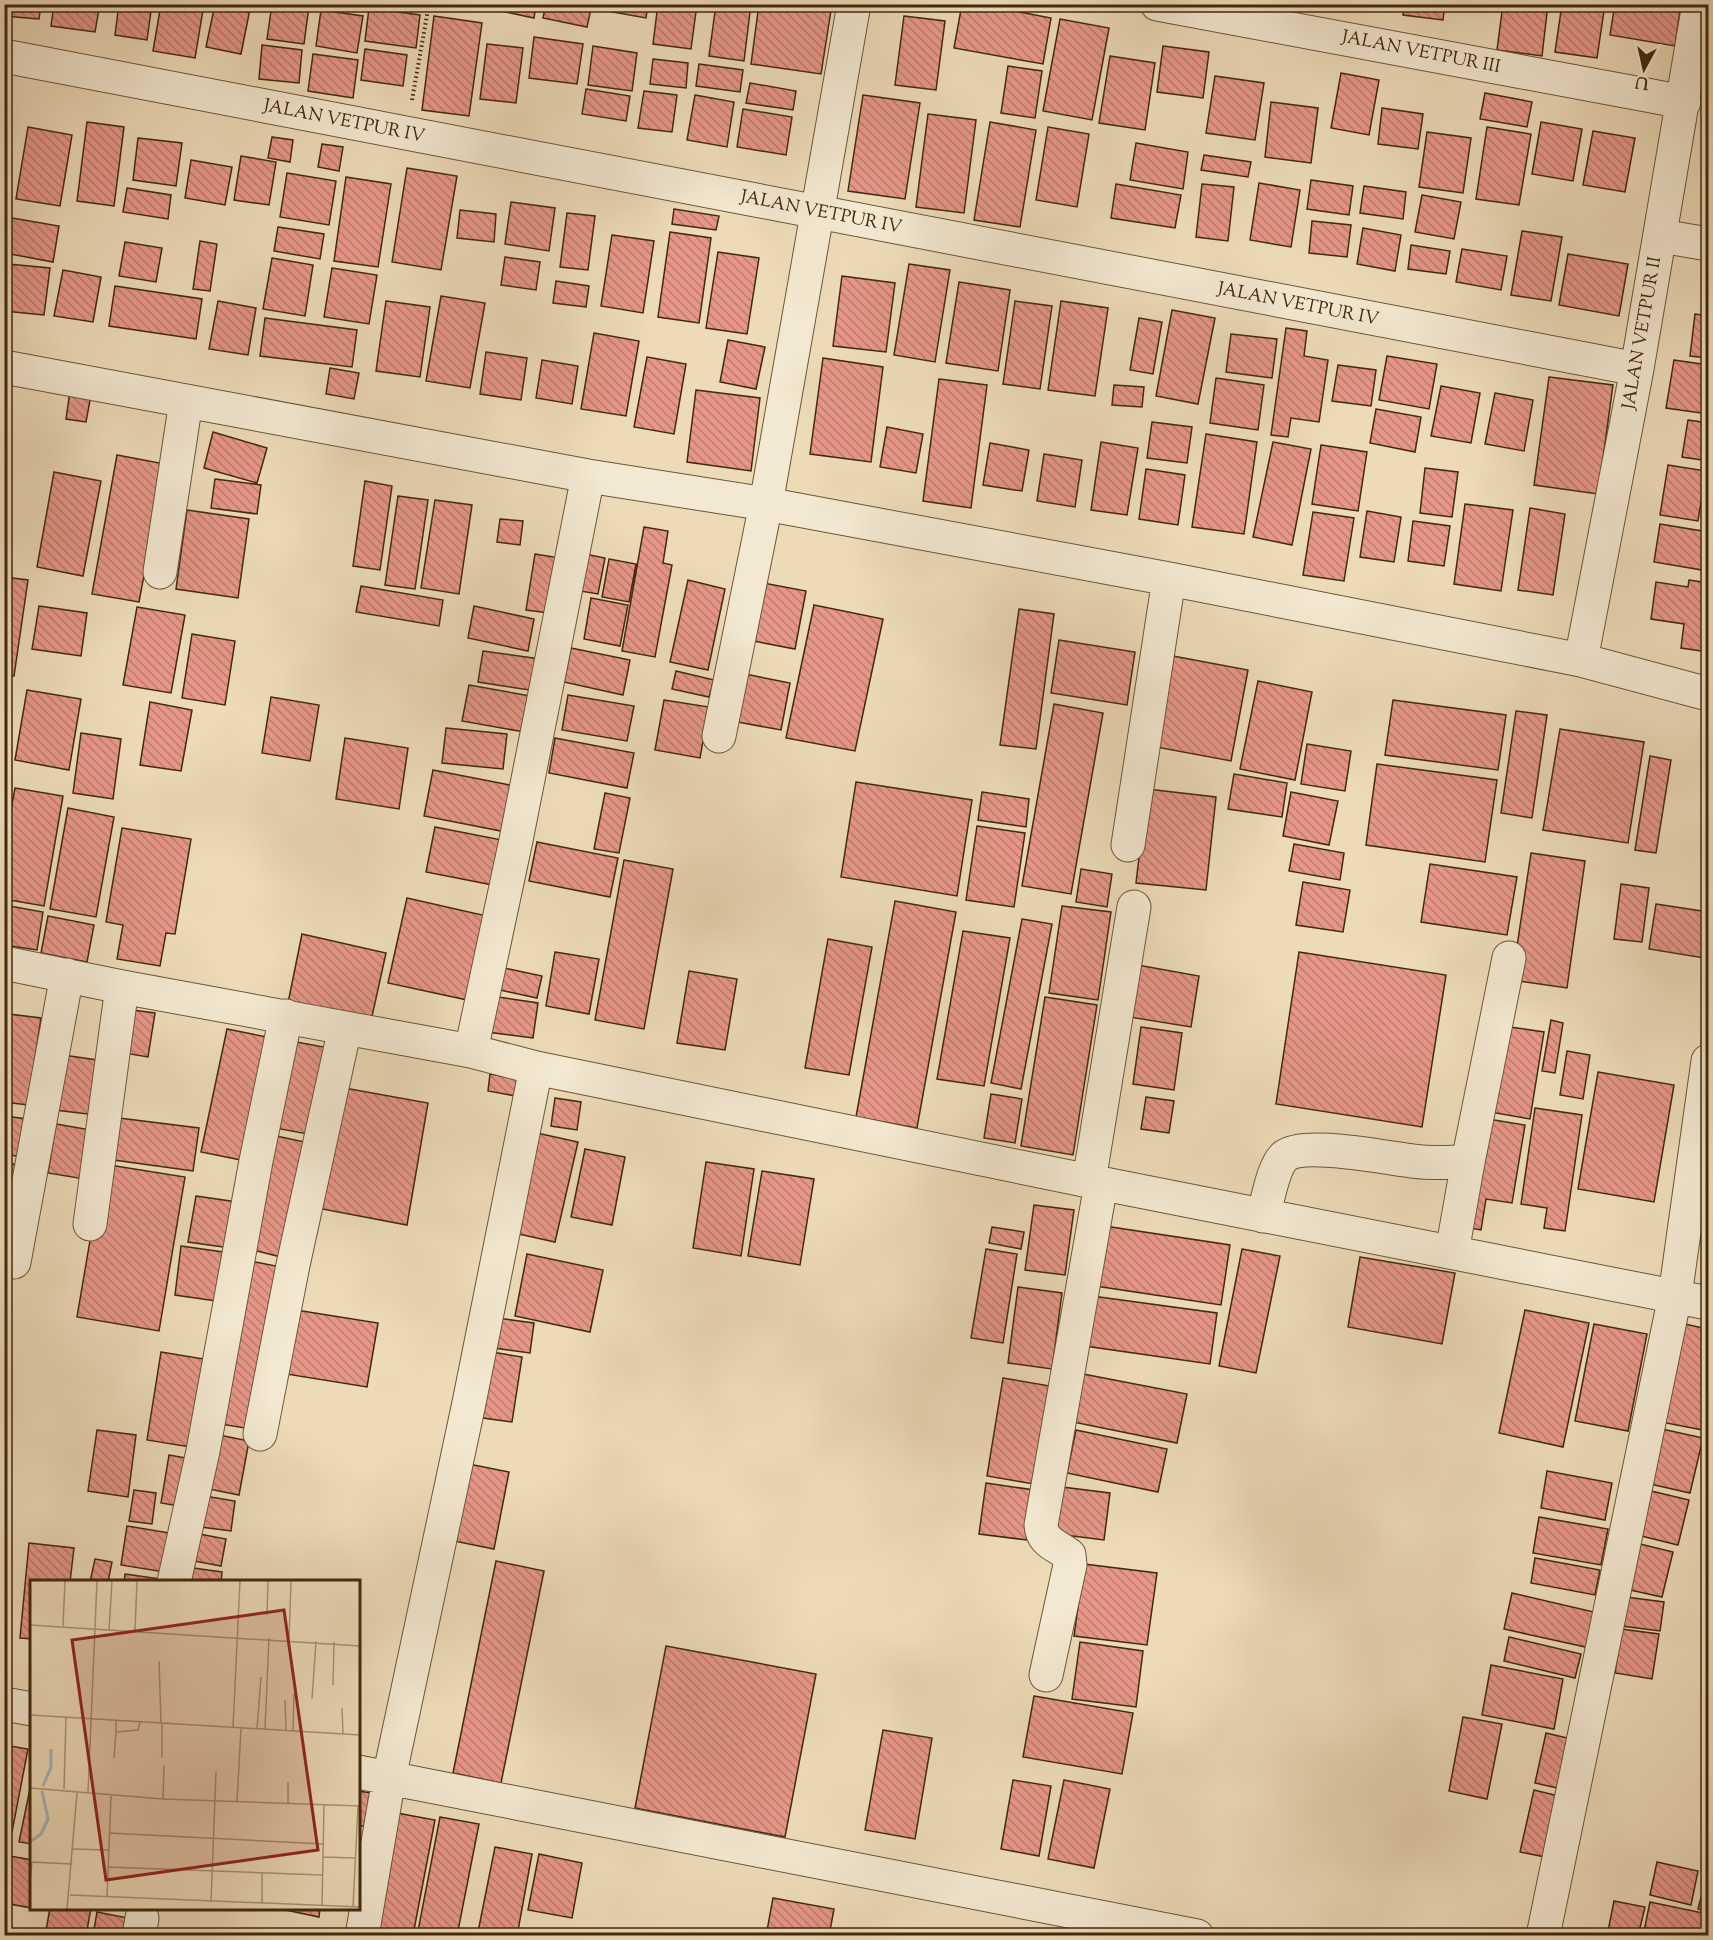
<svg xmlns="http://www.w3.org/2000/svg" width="1713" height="1940" viewBox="0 0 1713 1940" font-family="'Sorts Mill Goudy',serif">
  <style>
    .building { fill: url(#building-back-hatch); stroke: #41290e; stroke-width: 1.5 }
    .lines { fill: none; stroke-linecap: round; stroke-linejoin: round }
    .minor-casing { stroke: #6c5638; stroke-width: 35 }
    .path { stroke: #41290e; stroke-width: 4; stroke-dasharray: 1.5 3; stroke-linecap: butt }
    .minor { stroke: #f3e8d1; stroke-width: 33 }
    .labels { text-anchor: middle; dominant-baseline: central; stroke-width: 5; stroke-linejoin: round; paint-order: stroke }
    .street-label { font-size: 18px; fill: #41290e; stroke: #f3e8d1 }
    .inset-river { fill: none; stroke: #a0b8bb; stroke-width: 3 }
    .inset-road { fill: none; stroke: #a89474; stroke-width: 1.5 }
    .view { fill: #8f2418; fill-opacity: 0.15; stroke: #8f2418; stroke-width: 3 }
    .inset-edge { fill: none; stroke: #41290e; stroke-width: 3 }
  </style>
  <defs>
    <pattern id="building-back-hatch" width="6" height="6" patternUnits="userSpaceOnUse" patternTransform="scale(1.5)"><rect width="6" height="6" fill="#e79789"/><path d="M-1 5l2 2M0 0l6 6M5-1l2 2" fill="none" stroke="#bd7b6e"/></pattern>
  </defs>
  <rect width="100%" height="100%" fill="#eddbb8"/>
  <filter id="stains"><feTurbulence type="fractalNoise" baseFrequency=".00333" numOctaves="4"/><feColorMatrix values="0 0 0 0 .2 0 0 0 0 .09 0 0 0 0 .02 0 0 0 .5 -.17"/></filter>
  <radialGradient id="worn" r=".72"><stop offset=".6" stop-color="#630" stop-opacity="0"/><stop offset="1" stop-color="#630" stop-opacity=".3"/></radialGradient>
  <path class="building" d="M4 4H41L39 19 4 16Z
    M54 4H100L95 32 51 26Z
    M119 4H152L147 40 115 35Z
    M161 4H204L195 58 153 51Z
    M215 4H251L241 54 206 47Z
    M272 4 309 6 304 44 267 39Z
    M492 4H536L534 18 491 9Z
    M546 4H592L587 27 543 18Z
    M602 4H648L646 18 601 10Z
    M658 4H697L691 49 653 44Z
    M716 4H751L744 61 709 56Z
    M759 4H832L821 74 751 64Z
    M962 4H978L1051 18 1043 64 954 48Z
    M1405 4H1445L1443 20 1403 15Z
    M1503 4H1548L1542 56 1497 50Z
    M1562 4H1605L1597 58 1555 52Z
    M1615 4H1681L1675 46 1610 35Z
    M369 8 420 15 416 48 365 41Z
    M321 10 363 16 357 53 316 46Z
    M434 16 482 23 469 116 422 110Z
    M904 16 945 21 936 90 895 85Z
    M1060 19 1109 28 1092 120 1043 111Z
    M534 37 583 44 577 84 529 78Z
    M487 44 523 48 516 103 480 99Z
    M262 45 302 50 299 83 259 79Z
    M593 46 637 53 632 91 588 85Z
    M1163 46 1209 52 1203 98 1157 92Z
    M365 49 407 55 403 86 361 80Z
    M313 54 358 60 353 98 308 91Z
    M1110 56 1155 63 1145 130 1099 123Z
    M653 59 688 63 686 88 650 84Z
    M699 64 743 70 740 92 696 86Z
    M1008 66 1042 71 1035 118 1001 113Z
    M1341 73 1379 80 1369 135 1331 128Z
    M1215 76 1264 83 1255 140 1206 133Z
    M750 83 796 91 793 110 746 103Z
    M586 89 630 96 626 121 582 114Z
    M644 91 677 95 672 132 638 128Z
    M1485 93 1532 102 1527 127 1480 119Z
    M695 95 734 102 727 147 687 140Z
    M863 95 920 103 905 199 848 191Z
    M1271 102 1318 108 1311 163 1265 157Z
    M1382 108 1423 114 1418 149 1378 144Z
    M743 109 792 117 786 155 737 147Z
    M928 114 976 120 964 213 916 207Z
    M87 122 124 127 114 206 77 201Z
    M990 122 1036 130 1020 227 974 220Z
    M1541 122 1582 129 1573 181 1532 174Z
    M28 127 72 135 60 206 16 199Z
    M1048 127 1089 134 1077 207 1036 200Z
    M1487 127 1531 134 1519 205 1476 199Z
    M1593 131 1635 138 1625 192 1583 185Z
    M1427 132 1471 138 1463 193 1419 187Z
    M272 137 293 140 290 162 268 158Z
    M138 138 182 143 176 186 133 180Z
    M1136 143 1188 152 1183 189 1130 180Z
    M322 144 343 147 339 171 318 167Z
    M1204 155 1251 162 1248 177 1201 170Z
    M241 156 276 162 269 205 234 200Z
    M191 160 232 167 225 205 185 198Z
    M407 168 457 176 441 270 392 262Z
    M287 173 336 181 329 225 280 217Z
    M346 177 391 184 378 267 334 261Z
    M1311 180 1353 186 1349 215 1307 209Z
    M1259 183 1300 190 1291 247 1250 240Z
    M1116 184 1181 195 1175 228 1111 218Z
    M1202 184 1234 187 1228 241 1196 237Z
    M1364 186 1406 192 1403 219 1360 213Z
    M127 188 171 195 168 219 123 212Z
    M1422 195 1461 202 1454 239 1415 232Z
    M511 202 555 208 549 251 505 244Z
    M674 209 719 216 716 230 672 224Z
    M460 210 496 214 494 242 457 238Z
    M567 213 595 216 588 270 560 267Z
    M12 218 59 226 53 262 5 253Z
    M1312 221 1351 225 1347 257 1309 253Z
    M278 227 324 234 320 259 274 251Z
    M1363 228 1401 235 1395 271 1357 264Z
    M1522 231 1562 237 1551 301 1511 295Z
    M670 232 711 238 699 323 658 317Z
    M612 235 654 241 643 313 601 306Z
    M200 241 217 244 210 291 193 289Z
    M125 242 162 248 156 282 119 276Z
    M1411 245 1450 251 1446 274 1408 269Z
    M1462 249 1507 256 1501 290 1456 282Z
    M718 252 759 258 747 334 706 328Z
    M1568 254 1628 264 1619 316 1559 305Z
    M505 257 540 262 536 290 501 285Z
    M272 258 313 265 305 316 263 309Z
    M1708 261V310L1702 309Z
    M8 264 50 268 44 315 4 311Z
    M909 264 950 270 935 362 894 355Z
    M332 268 377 275 369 324 324 317Z
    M63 270 101 277 93 322 54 316Z
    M842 276 895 283 886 352 833 346Z
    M556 281 589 286 586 307 553 303Z
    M959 282 1010 290 998 371 946 363Z
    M115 286 202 299 196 339 109 326Z
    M441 296 485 303 470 388 426 381Z
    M218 301 256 308 248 355 209 349Z
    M386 301 430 307 420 377 376 371Z
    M1015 301 1052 306 1040 389 1003 384Z
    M1061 301 1108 308 1095 396 1048 390Z
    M1172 310 1215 318 1198 404 1156 396Z
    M1695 314 1708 316V358L1690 356Z
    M265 318 357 330 352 367 260 356Z
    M1139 318 1162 322 1153 374 1130 370Z
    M1286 328 1307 331 1304 356 1328 360 1319 422 1291 418 1288 437 1271 435Z
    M594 333 639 341 626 416 581 409Z
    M1231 334 1277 339 1272 378 1226 372Z
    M728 340 765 347 756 389 720 382Z
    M486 352 527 358 521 400 480 394Z
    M1387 356 1437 364 1429 409 1379 400Z
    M647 357 686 364 674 434 634 427Z
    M823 358 883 367 871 462 810 454Z
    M542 360 578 366 572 404 536 398Z
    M1674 360 1708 365V414L1666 408Z
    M1338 365 1376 370 1371 406 1332 401Z
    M330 368 359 373 354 399 326 394Z
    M1549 377 1613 385 1598 494 1534 485Z
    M1216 378 1264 385 1258 430 1210 423Z
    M939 379 987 385 971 508 923 501Z
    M1114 385 1144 387 1142 407 1112 405Z
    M1441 386 1480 393 1471 443 1431 436Z
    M696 390 760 398 751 471 687 462Z
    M70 391 91 395 86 422 66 419Z
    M1495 393 1533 400 1524 451 1485 444Z
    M1376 409 1421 417 1415 452 1370 443Z
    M1688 420 1708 423V461L1682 457Z
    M1152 422 1192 427 1187 463 1147 458Z
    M887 427 923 434 916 473 880 467Z
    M213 432 267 448 257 483 204 468Z
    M1206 434 1257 442 1244 534 1192 527Z
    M1101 442 1138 448 1127 515 1091 510Z
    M1273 442 1311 449 1292 545 1253 537Z
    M990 443 1029 450 1022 491 983 485Z
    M1321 445 1367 452 1358 511 1312 504Z
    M1044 454 1082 460 1075 507 1037 501Z
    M117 455 165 464 139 602 92 594Z
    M1668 465 1706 471 1698 521 1660 515Z
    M1425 468 1458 472 1452 517 1420 513Z
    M1146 469 1185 475 1178 525 1139 519Z
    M54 472 101 481 83 576 37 567Z
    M215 479 261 485 257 514 211 508Z
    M365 481 392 486 380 570 353 566Z
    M398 496 428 500 415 589 385 585Z
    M435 500 472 505 459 594 421 588Z
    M1465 504 1513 510 1501 591 1454 584Z
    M1530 508 1565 514 1553 595 1518 590Z
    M187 510 249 519 238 598 176 589Z
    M1367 511 1401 517 1394 562 1360 557Z
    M1313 512 1354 518 1344 581 1303 575Z
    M500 519 523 521 520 545 497 542Z
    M1413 521 1450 526 1444 566 1408 561Z
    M1660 524 1708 532V571L1654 562Z
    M644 527 668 531 663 563 672 565 655 657 622 651Z
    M580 553 605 558 598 594 574 590Z
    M535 554 566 559 557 614 526 610Z
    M609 559 636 564 629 602 602 597Z
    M4 577 28 580 14 676 4 675Z
    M688 580 725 589 708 670 670 662Z
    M1689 580 1708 583V652L1681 648 1684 624 1651 619 1656 582 1688 587Z
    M758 582 806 591 795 649 748 640Z
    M361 586 443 600 439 626 356 612Z
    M591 598 628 605 620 646 584 639Z
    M814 605 883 619 855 751 786 738Z
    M39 606 87 613 81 656 32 649Z
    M474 606 534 619 528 651 468 638Z
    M137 607 185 615 171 693 123 685Z
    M1019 609 1054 614 1036 749 1000 745Z
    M192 634 235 641 225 705 182 698Z
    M1059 640 1135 652 1127 705 1051 693Z
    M571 648 630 660 623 695 564 682Z
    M483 651 540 659 536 691 478 682Z
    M1173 656 1248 670 1231 761 1156 747Z
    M676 671 714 680 709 697 672 689Z
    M740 673 790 683 781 730 732 721Z
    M1258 681 1312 692 1295 780 1240 769Z
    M469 685 536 697 530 733 462 721Z
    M27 690 81 699 69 770 15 760Z
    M568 695 634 706 627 741 562 730Z
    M271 697 319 705 310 761 262 753Z
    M664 700 709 707 700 758 655 750Z
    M1393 700 1506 715 1498 770 1385 755Z
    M150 702 192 710 181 771 140 765Z
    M1054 704 1103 713 1071 894 1022 886Z
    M1516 711 1547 715 1532 818 1501 813Z
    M446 728 507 734 503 769 442 763Z
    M1560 729 1644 742 1628 843 1543 830Z
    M81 733 121 739 113 799 73 793Z
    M345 738 408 748 399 809 336 799Z
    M555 738 634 753 627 788 549 773Z
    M1307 744 1351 751 1345 791 1301 784Z
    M1650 756 1671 760 1656 853 1635 850Z
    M1377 764 1497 780 1485 862 1366 845Z
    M433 770 515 786 506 832 424 816Z
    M1234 774 1287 783 1282 817 1228 809Z
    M856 782 972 800 957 896 841 877Z
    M15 788 63 796 44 906 4 899V847Z
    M1147 789 1216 797 1206 890 1136 883Z
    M982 792 1029 799 1026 827 978 820Z
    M1291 792 1338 801 1329 845 1283 836Z
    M605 793 630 798 619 853 594 849Z
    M68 808 114 817 96 917 50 909Z
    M977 826 1025 833 1014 907 966 900Z
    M435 827 507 841 498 886 426 872Z
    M122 828 191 839 175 934 166 933 160 966 117 959 123 925 106 922Z
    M537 842 618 858 610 897 529 881Z
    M1294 844 1344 853 1340 880 1289 871Z
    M1531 853 1585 861 1567 988 1512 980Z
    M624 860 673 869 644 1029 595 1020Z
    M1430 864 1517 877 1507 935 1421 922Z
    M1081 869 1112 874 1107 907 1076 902Z
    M1303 882 1350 890 1343 932 1296 925Z
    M1621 884 1649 888 1642 942 1614 939Z
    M407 898 491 917 472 1001 388 983Z
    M895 901 956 912 917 1128 856 1117Z
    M1656 904 1708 912V928L1704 958 1649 949Z
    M4 905 43 912 37 950 4 945Z
    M1062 906 1111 912 1098 1000 1049 993Z
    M48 916 94 925 87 962 41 953Z
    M1022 919 1052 924 1021 1089 991 1083Z
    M963 931 1010 938 984 1086 937 1079Z
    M302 934 386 953 371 1021 288 1003Z
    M828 939 872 947 849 1075 805 1068Z
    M555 952 599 959 589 1014 546 1006Z
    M1299 952 1446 975 1422 1127 1276 1104Z
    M1132 964 1199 976 1191 1027 1123 1016Z
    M500 967 542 976 537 998 495 989Z
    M689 971 737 979 725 1050 677 1043Z
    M492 996 538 1003 533 1038 487 1032Z
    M1045 997 1097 1005 1073 1155 1021 1146Z
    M4 1001H11L9 1014 41 1018 28 1105 4 1102Z
    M132 1010 155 1013 148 1057 124 1053Z
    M1551 1020 1563 1023 1555 1073 1542 1071Z
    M1503 1026 1544 1032 1530 1119 1490 1112Z
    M1141 1027 1182 1033 1174 1090 1133 1084Z
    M227 1029 277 1039 251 1162 201 1152Z
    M291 1041 329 1048 313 1135 275 1128Z
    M1567 1051 1590 1055 1583 1099 1560 1095Z
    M63 1055 104 1061 96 1115 55 1110Z
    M1598 1072 1674 1085 1654 1202 1578 1189Z
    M490 1074 524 1080 521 1097 488 1091Z
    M339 1087 428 1103 407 1225 317 1208Z
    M991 1094 1022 1099 1015 1143 984 1138Z
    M1146 1097 1174 1101 1169 1133 1141 1129Z
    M555 1098 581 1102 577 1130 551 1126Z
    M1535 1108 1582 1115 1565 1231 1544 1228 1547 1208 1521 1204Z
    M4 1116 28 1119 22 1157 4 1154Z
    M119 1118 199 1128 193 1171 114 1160Z
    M1482 1118 1525 1125 1512 1203 1486 1199 1481 1230 1464 1227Z
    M56 1124 91 1130 84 1179 48 1173Z
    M537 1133 578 1142 555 1242 514 1233Z
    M272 1135 309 1143 285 1258 249 1249Z
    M585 1149 625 1157 612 1225 571 1217Z
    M706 1162 754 1169 741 1256 693 1248Z
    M4 1163 22 1165 4 1230Z
    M103 1164 185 1177 159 1331 77 1317Z
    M762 1171 814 1179 800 1265 748 1256Z
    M196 1196 237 1202 230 1248 188 1242Z
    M1034 1205 1074 1210 1065 1275 1025 1270Z
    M1098 1225 1230 1245 1221 1305 1089 1285Z
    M992 1227 1024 1232 1021 1249 989 1243Z
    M181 1246 230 1253 223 1302 175 1295Z
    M986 1249 1017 1254 1003 1343 971 1338Z
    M1242 1249 1280 1256 1256 1373 1219 1366Z
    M527 1254 603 1270 590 1332 515 1316Z
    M1360 1257 1455 1273 1442 1344 1348 1327Z
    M250 1261 281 1267 251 1429 220 1424Z
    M1018 1287 1062 1293 1052 1369 1008 1363Z
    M1092 1296 1217 1313 1210 1364 1085 1346Z
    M296 1310 378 1323 367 1387 286 1374Z
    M1525 1310 1589 1323 1563 1447 1499 1433Z
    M490 1317 534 1323 530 1353 486 1347Z
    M1680 1323 1708 1329V1431L1661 1422Z
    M1594 1324 1647 1334 1628 1431 1575 1421Z
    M486 1351 522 1357 512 1422 476 1417Z
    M161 1352 210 1360 196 1448 147 1440Z
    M1078 1373 1187 1394 1177 1443 1068 1421Z
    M1003 1378 1050 1386 1034 1484 987 1476Z
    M1662 1429 1703 1438 1690 1493 1650 1484Z
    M97 1430 136 1435 128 1497 88 1491Z
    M1076 1430 1167 1449 1158 1492 1067 1473Z
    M219 1435 249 1441 239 1495 209 1489Z
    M169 1455 192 1459 184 1507 161 1503Z
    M464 1463 509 1472 494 1549 449 1540Z
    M1547 1471 1612 1483 1605 1520 1541 1508Z
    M986 1483 1034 1490 1027 1540 979 1534Z
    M1054 1486 1110 1493 1104 1540 1049 1533Z
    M134 1490 156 1493 152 1524 129 1521Z
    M1647 1490 1689 1500 1678 1545 1637 1535Z
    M205 1496 235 1501 231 1531 201 1527Z
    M1539 1517 1608 1529 1601 1565 1533 1553Z
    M127 1526 176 1534 170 1573 121 1565Z
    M194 1533 226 1539 221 1566 189 1560Z
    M1632 1542 1673 1552 1662 1597 1621 1588Z
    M29 1543 74 1548 70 1582H32V1639L20 1638Z
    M4 1557 11 1558 4 1603Z
    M1535 1558 1600 1570 1595 1595 1531 1583Z
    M95 1559 112 1562 108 1582H90Z
    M496 1561 544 1571 501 1783 453 1773Z
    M1084 1564 1157 1573 1147 1645 1074 1636Z
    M186 1567 222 1572 221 1582H183Z
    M125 1574 168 1580 167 1582H124Z
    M1512 1593 1598 1613 1590 1648 1504 1629Z
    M1618 1596 1664 1602 1660 1631 1614 1625Z
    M1621 1629 1659 1634 1652 1679 1615 1673Z
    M1509 1637 1581 1654 1575 1678 1504 1661Z
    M1080 1642 1143 1651 1136 1707 1072 1699Z
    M666 1646 816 1674 785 1837 635 1808Z
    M1491 1665 1563 1679 1554 1729 1482 1715Z
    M1034 1696 1133 1713 1122 1774 1023 1757Z
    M1463 1717 1502 1724 1487 1799 1449 1791Z
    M883 1730 932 1738 915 1839 865 1830Z
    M1546 1733 1576 1740 1566 1790 1535 1783Z
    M4 1745 28 1749 12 1832 4 1831Z
    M32 1779V1844L19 1842Z
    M1013 1780 1051 1786 1039 1856 1001 1849Z
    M1064 1780 1110 1789 1094 1868 1048 1859Z
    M1534 1790 1563 1797 1550 1858 1520 1852Z
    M358 1791 378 1794 371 1828 358 1825Z
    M397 1813 435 1820 413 1935 376 1928Z
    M440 1817 479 1824 457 1936H417Z
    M495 1847 532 1854 517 1936H495L478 1932Z
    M539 1854 582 1863 572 1918 528 1910Z
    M4 1855 32 1860V1908L4 1903Z
    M1657 1862 1698 1871 1691 1905 1650 1895Z
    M1708 1871V1912L1698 1909Z
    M773 1898 834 1909 829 1936H766Z
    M1614 1901 1645 1907 1638 1936H1607Z
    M1650 1902 1708 1914V1936H1643Z
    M50 1908H91L86 1936H45Z
    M276 1908H320L319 1917Z
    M97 1912 138 1920 135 1936H93Z"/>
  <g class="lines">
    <g class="minor-casing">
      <path id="minor" d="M1157 4 1684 102
        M4 56 1637 369
        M1661 236 1708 244
        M4 367 588 476 766 504 1169 579 1581 660 1708 694
        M160 572 186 401
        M1581 660 1637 369 1699 4
        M719 736 766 504 854 4
        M1128 845 1169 579
        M4 963 122 987 471 1051 536 1068 1089 1181 1708 1303
        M471 1051 516 840 588 476
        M1468 1162 1509 958
        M1089 1181 1134 907
        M1263 1216C1268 1200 1273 1166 1285 1156 1306 1140 1394 1160 1422 1162 1437 1163 1453 1162 1468 1162L1452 1252
        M90 1224 122 987
        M14 1262 67 975
        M260 1434 293 1265 345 1028
        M174 1582 203 1451 256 1161 286 1016
        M1046 1675 1070 1565 1069 1555C1057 1545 1042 1543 1041 1525L1101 1184
        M4 1704 32 1709
        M358 1772 1197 1936
        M139 1936 142 1918
        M362 1936 389 1778 469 1403 536 1068
        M1543 1936 1675 1296 1708 1061"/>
    </g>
    <path class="path" d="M412 100 429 4"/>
    <use href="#minor" class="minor"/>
  </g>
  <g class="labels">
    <g class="street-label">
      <text transform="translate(1421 53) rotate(11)">JALAN VETPUR III</text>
      <text transform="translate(344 122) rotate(11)">JALAN VETPUR IV</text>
      <text transform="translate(821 213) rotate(11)">JALAN VETPUR IV</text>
      <text transform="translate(1298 305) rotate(11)">JALAN VETPUR IV</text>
      <text transform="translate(1643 333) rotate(-80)">JALAN VETPUR II</text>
    </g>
  </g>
  <g transform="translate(30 1580)">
    <rect width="330" height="330" fill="#eddbb8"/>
    <path class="inset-river" d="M13 206 21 187V169M0 262 11 254 18 239 12 211"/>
    <path class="inset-road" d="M237 35 238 1M0 45 330 66M33 46 35 1M79 50 82 1M105 51 107 1M259 59 261 1M129 81 131 143M303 105 304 62M282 119 286 61M255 120 256 150M312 128 313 154M0 135 330 155M86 140V152L108 150 110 142M203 147 210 1M227 149 231 97M235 149 239 58M263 151 264 114M84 178 86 152M132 178V143M0 208 133 219 330 226M34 209 36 137M58 213 67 1M133 219 134 185M207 221 211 148M258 224V202M79 253 293 264M43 269 78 270M293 277 325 278M0 282 42 284M78 287 292 295M0 301 2 282M40 315 330 327M77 317 81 216M181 322 186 192M232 324V293M292 326 294 225M323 327 328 226M37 329 47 213"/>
    <path class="view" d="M254 30 288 270 76 300 42 60Z"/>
    <rect width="330" height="330" class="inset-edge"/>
  </g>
  <rect width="1713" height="1940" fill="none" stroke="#eddbb8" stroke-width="24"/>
  <rect x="6" y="6" width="1701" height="1928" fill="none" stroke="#41290e" stroke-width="3"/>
  <rect x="12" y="12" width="1689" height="1916" fill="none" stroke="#41290e" stroke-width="1.5"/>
  <g transform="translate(1644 69) rotate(188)" stroke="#f3e8d1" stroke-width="4.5" paint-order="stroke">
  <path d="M0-4.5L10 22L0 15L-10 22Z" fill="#41290e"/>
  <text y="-9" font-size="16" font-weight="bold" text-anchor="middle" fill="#41290e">U</text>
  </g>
  <rect width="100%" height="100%" filter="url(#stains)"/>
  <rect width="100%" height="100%" fill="url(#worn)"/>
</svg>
